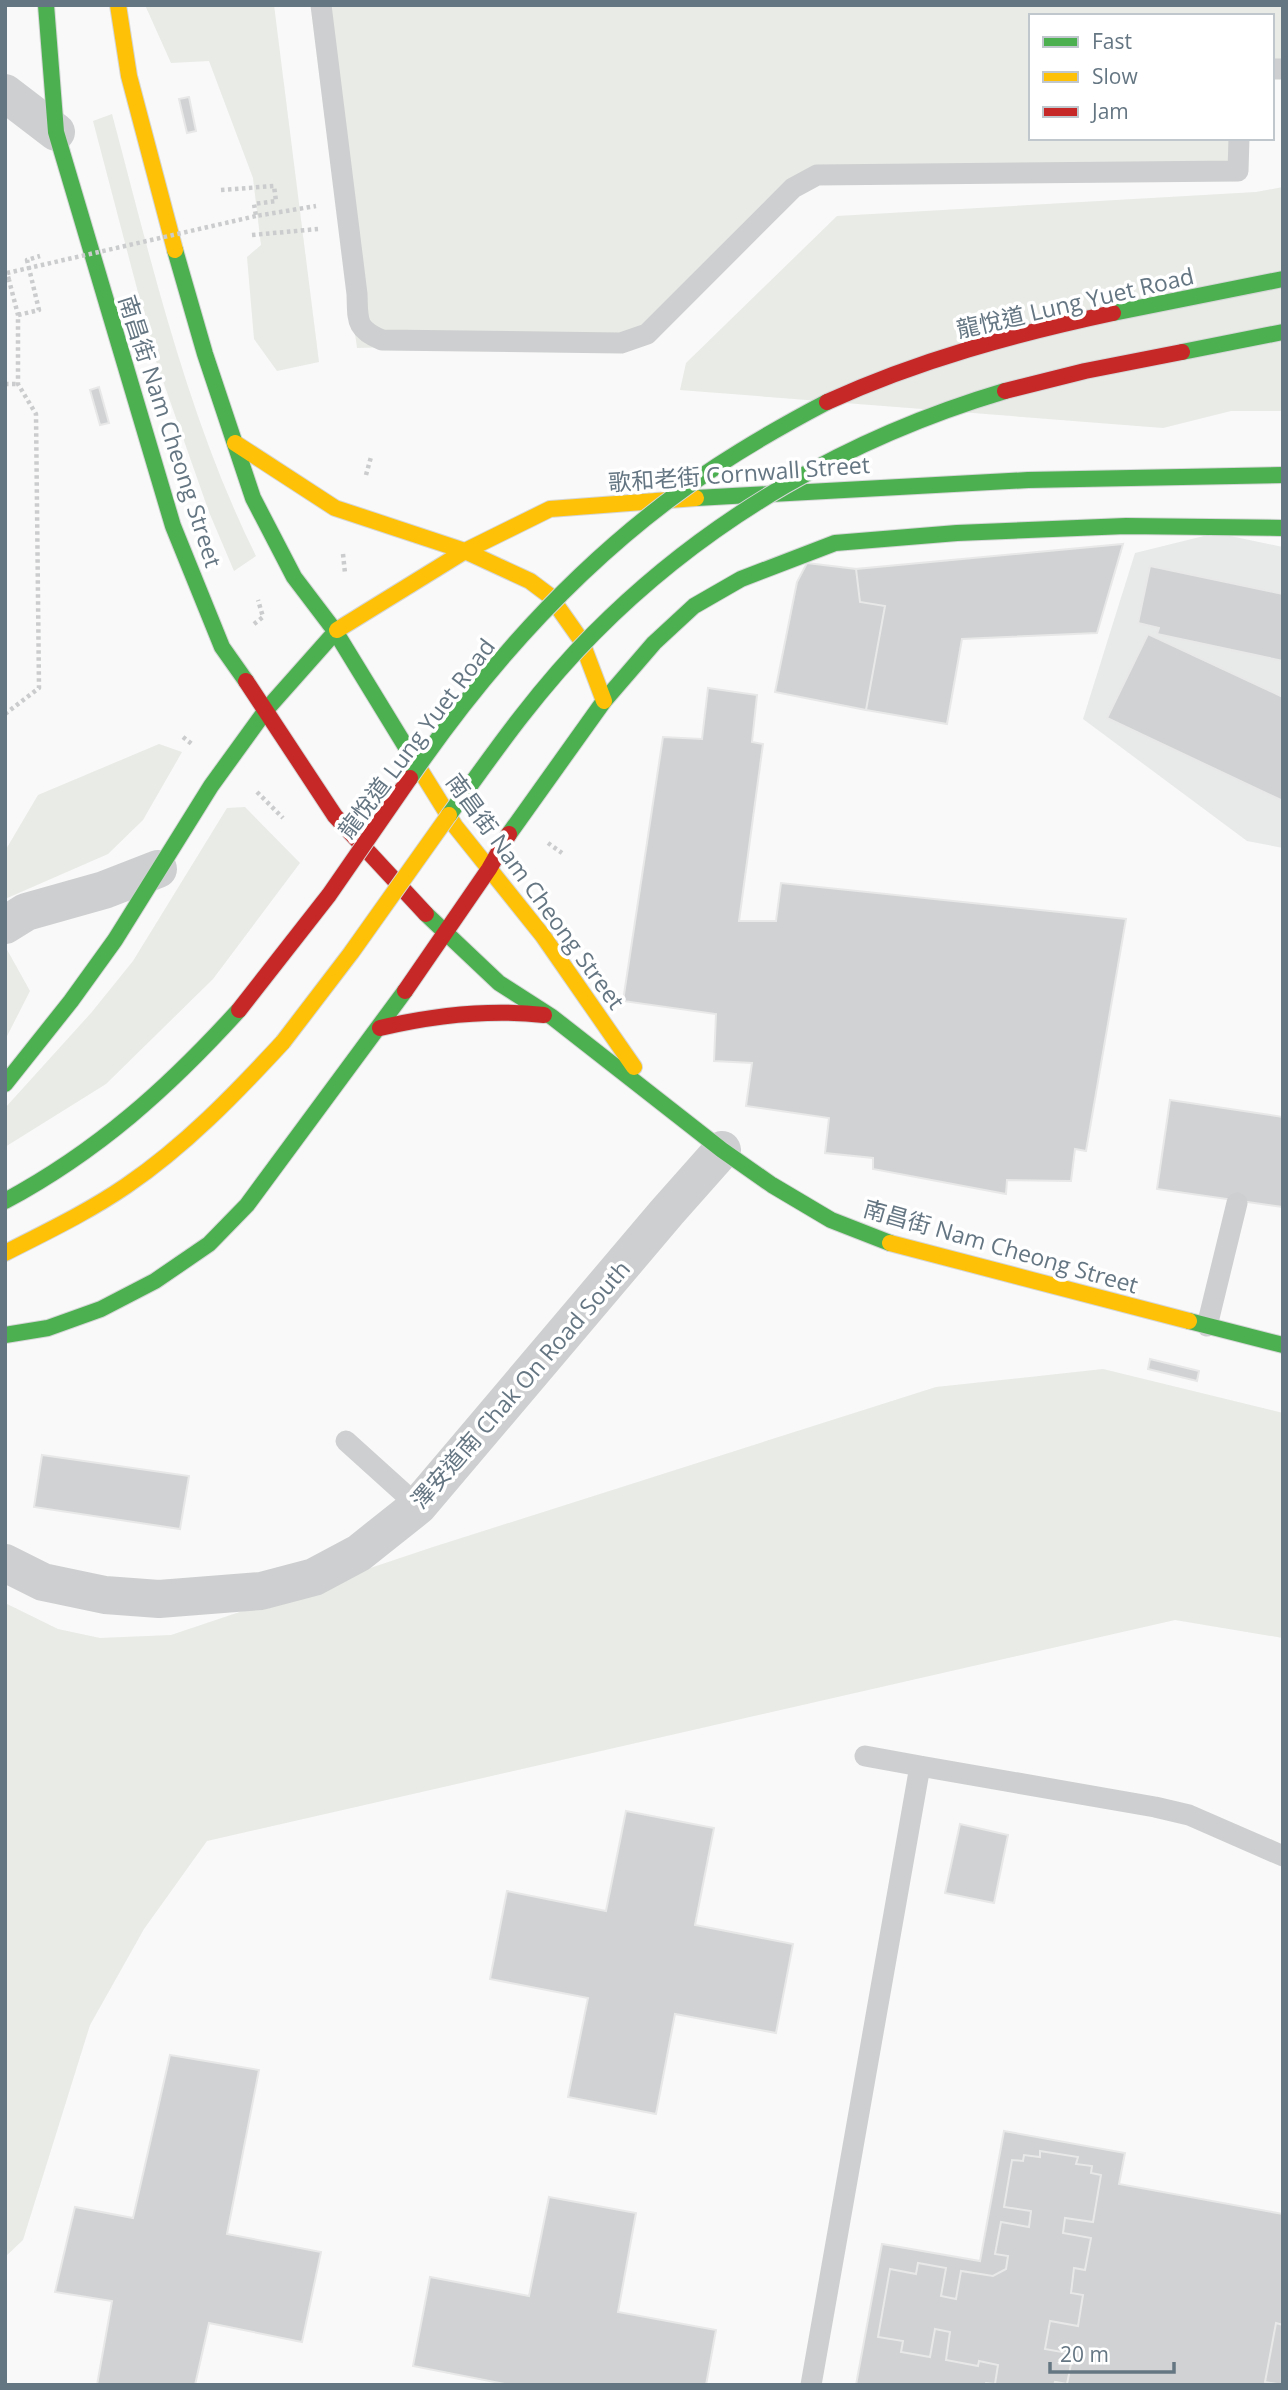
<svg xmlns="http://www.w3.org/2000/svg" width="1288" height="2390" viewBox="0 0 1288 2390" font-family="'Open Sans','Noto Sans TC',sans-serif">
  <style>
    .built { fill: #e8e9e9 }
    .green { fill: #e8ebe6 }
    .building { fill: #d0d2d3; stroke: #e8e8e8; stroke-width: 2 }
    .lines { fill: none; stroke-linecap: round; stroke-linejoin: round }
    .fast-casing { stroke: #d5d6d7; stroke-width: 18 }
    .slow-casing { stroke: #d5d6d7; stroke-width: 18 }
    .jam-casing { stroke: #d5d6d7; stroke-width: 18 }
    .path { stroke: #cbcccd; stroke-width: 4.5; stroke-dasharray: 3.5 3.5; stroke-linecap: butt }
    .lane { stroke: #cecfd0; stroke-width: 21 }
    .street { stroke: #cecfd0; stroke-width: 38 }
    .fast { stroke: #4caf50; stroke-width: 16 }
    .slow { stroke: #ffc107; stroke-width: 16 }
    .jam { stroke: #c62828; stroke-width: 16 }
    .fast-bridge-casing { stroke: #d5d6d7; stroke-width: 18; stroke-linecap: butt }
    .slow-bridge-casing { stroke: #d5d6d7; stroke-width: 18; stroke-linecap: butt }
    .jam-bridge-casing { stroke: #d5d6d7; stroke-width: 18; stroke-linecap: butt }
    .path-bridge { stroke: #cbcccd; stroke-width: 4.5; stroke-dasharray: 3.5 3.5; stroke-linecap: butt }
    .fast-bridge { stroke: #4caf50; stroke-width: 16 }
    .slow-bridge { stroke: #ffc107; stroke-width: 16 }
    .jam-bridge { stroke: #c62828; stroke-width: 16 }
    .labels { text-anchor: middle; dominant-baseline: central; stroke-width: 7; stroke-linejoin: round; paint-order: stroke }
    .street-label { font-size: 23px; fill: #657683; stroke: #fff }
  </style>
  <rect width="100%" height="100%" fill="#f9f9f9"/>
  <path class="built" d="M1216 533 1283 547V848L1247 841 1083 719 1135 553Z"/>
  <path class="green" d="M145 5H274L319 362 277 371 254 339 247 257 261 245 253 178 209 61 171 63Z
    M311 5H1283V78L1272 77V16H1031V138H1234L1233 161 820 171 651 340 357 348Z
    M112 114C152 264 187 417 256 556L234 571 209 512 156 361 93 121Z
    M1283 187V411H1231L1163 428 680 390 686 363 837 216 1256 192Z
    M159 744 182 752 143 820 108 854 5 899V851L38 795Z
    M245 807 300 863 213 979 106 1084 5 1147V1108L91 1013 133 961 227 808Z
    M5 946 30 991 5 1040Z
    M1103 1369 1283 1413V1638L1175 1620 207 1841 144 1929 90 2025 23 2240 5 2257V1603L58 1629 100 1638 171 1635 433 1547 936 1387Z"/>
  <path class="building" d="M189 97 196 131 187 133 179 99Z
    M99 387 109 423 100 425 90 390Z
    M1123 544 1097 633 962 639 947 724 866 710 885 606 860 602 856 569Z
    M807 563 856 569 860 602 885 606 866 710 775 692 797 582Z
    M1150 566 1283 594V661L1157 634 1159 628 1138 623Z
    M1148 634 1283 697V801L1107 718Z
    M708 688 757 695 752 742 763 744 739 921H776L781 883 1126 919 1086 1151 1075 1149 1071 1181 1007 1180 1006 1194 873 1169V1158L825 1153 829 1118 746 1106 752 1063 714 1061 716 1014 623 1001 663 737 702 739Z
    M1170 1100 1283 1117V1207L1157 1189Z
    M1150 1359 1199 1371 1197 1381 1148 1369Z
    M42 1455 189 1476 180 1529 34 1507Z
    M626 1811 714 1828 695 1925 793 1944 776 2033 675 2014 656 2114 568 2097 588 1998 490 1979 507 1891 606 1911Z
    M960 1824 1008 1835 994 1903 945 1893Z
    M170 2055 259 2070 227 2234 321 2252 302 2342 209 2323 195 2385H97L112 2301 55 2292 75 2207 133 2218Z
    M1004 2131 1125 2153 1119 2184 1283 2214V2385H856L882 2244 980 2261Z
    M1040 2151 1078 2157 1076 2164 1092 2166 1091 2173 1101 2175 1093 2222 1065 2218 1063 2233 1091 2238 1085 2270 1074 2268 1071 2293 1083 2295 1078 2326 1050 2321 1045 2349 1073 2354 1067 2384 1055 2382 1054 2385H985L986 2383 995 2384 998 2365 979 2361 978 2366 946 2360 950 2332 935 2329 930 2357 901 2352 903 2341 878 2337 890 2269 916 2274 918 2263 946 2268 941 2296 956 2299 961 2271 993 2276 1006 2269 1008 2256 995 2254 1001 2222 1029 2227 1031 2211 1004 2207 1012 2160 1023 2161 1024 2155 1040 2157Z
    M549 2197 636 2213 618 2312 716 2330 706 2385H510L413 2366 430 2277 529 2296Z
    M1276 2323 1283 2325V2385L1265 2382Z"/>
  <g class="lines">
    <g class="fast-casing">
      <path id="fast" d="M46 5 56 132 173 526 222 647 246 681
        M175 250 205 354 253 498 294 577 335 631 409 752
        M696 498 1028 480 1283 475
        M509 834 604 701 654 643 694 606 741 579 835 543 957 533 1126 526 1283 528
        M426 914 499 983 552 1017 722 1150 772 1185 831 1220 890 1243
        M5 1084 71 1001 115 940 211 786 266 710 337 630
        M5 1201C98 1151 168 1088 239 1010
        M1189 1321 1283 1345
        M5 1335 48 1328 101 1309 155 1281 209 1244 247 1205 405 991"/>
    </g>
    <g class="slow-casing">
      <path id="slow" d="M118 5 129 76 175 250
        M235 443 335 508 465 551 530 581 550 596 581 640 604 701
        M337 630 465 551 550 509 696 498
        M409 752 455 826 543 936 634 1067
        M890 1243 1189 1321
        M5 1253C46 1232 88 1212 126 1186 185 1146 235 1094 283 1042"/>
    </g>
    <g class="jam-casing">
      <path id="jam" d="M246 681 335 816 426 914
        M405 991 489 869 509 834
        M380 1028C435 1015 488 1009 544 1015"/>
    </g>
    <path class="path" d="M221 190 274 186 276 201 254 204 256 216 316 206
      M252 235 318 229
      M18 315 39 310 27 260 40 256
      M5 384H18
      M366 475 371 457
      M343 554 345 573
      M254 624 263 617 258 600
      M5 714 39 688 36 414 18 384V315L9 280
      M183 737 193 745
      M257 792 283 818
      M548 843 562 853"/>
    <path class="lane" d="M321 5 357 294C358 320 355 329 382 340L621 343 647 334 793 188 817 175 1238 171 1239 138
      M1272 69H1283
      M1207 1326 1237 1203
      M346 1441 418 1506
      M865 1756 920 1766
      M811 2385 920 1766 1155 1807 1189 1815 1283 1856"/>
    <path class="street" d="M5 93 56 132
      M5 925 26 912 104 890 158 869
      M5 1563 43 1582 105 1595 159 1599 261 1591 314 1577 359 1553 418 1506 667 1212 722 1150"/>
    <use href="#fast" class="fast"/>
    <use href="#slow" class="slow"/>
    <use href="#jam" class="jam"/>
    <g class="fast-bridge-casing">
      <path id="fast-bridge" d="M1113 313 1283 279
        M1182 352 1283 332
        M410 778C493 657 594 547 717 466 752 443 789 422 827 402
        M449 815C494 752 539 688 594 633 708 518 850 437 1005 391"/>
    </g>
    <g class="slow-bridge-casing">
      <path id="slow-bridge" d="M283 1042 351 953 449 815"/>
    </g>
    <g class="jam-bridge-casing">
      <path id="jam-bridge" d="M1005 391 1085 371 1182 352
        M827 402C919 360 1015 334 1113 313
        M239 1010 329 895 410 778"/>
    </g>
    <path class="path-bridge" d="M9 280 7 273 256 216"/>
    <use href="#fast-bridge" class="fast-bridge"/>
    <use href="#slow-bridge" class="slow-bridge"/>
    <use href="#jam-bridge" class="jam-bridge"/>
  </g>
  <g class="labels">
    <g class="street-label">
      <text transform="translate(1075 302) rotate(-13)">龍悅道 Lung Yuet Road</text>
      <text transform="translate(171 431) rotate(72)">南昌街 Nam Cheong Street</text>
      <text transform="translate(739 473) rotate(-4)">歌和老街 Cornwall Street</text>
      <text transform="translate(416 738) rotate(-53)">龍悅道 Lung Yuet Road</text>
      <text transform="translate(536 891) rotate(54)">南昌街 Nam Cheong Street</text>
      <text transform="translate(1001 1246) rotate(16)">南昌街 Nam Cheong Street</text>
      <text transform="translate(520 1384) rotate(-49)">澤安道南 Chak On Road South</text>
    </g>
  </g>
  <rect width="1288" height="2390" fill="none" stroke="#657683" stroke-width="14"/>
  <rect x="1029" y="14" width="245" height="126" fill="#ffffff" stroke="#c1c8cd" stroke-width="2"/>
  <rect x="1043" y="37" width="35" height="10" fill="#4caf50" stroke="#c1c8cd" stroke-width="2"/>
  <text x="1092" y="49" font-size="21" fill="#657683">Fast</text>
  <rect x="1043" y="72" width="35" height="10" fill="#ffc107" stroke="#c1c8cd" stroke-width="2"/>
  <text x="1092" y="84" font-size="21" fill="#657683">Slow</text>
  <rect x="1043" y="107" width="35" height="10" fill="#c62828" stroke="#c1c8cd" stroke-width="2"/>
  <text x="1092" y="119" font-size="21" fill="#657683">Jam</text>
  <path d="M1050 2362v10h124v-10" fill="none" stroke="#657683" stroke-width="3.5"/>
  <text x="1060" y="2362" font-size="21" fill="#657683" stroke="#ffffff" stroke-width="5" paint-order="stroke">20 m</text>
</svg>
